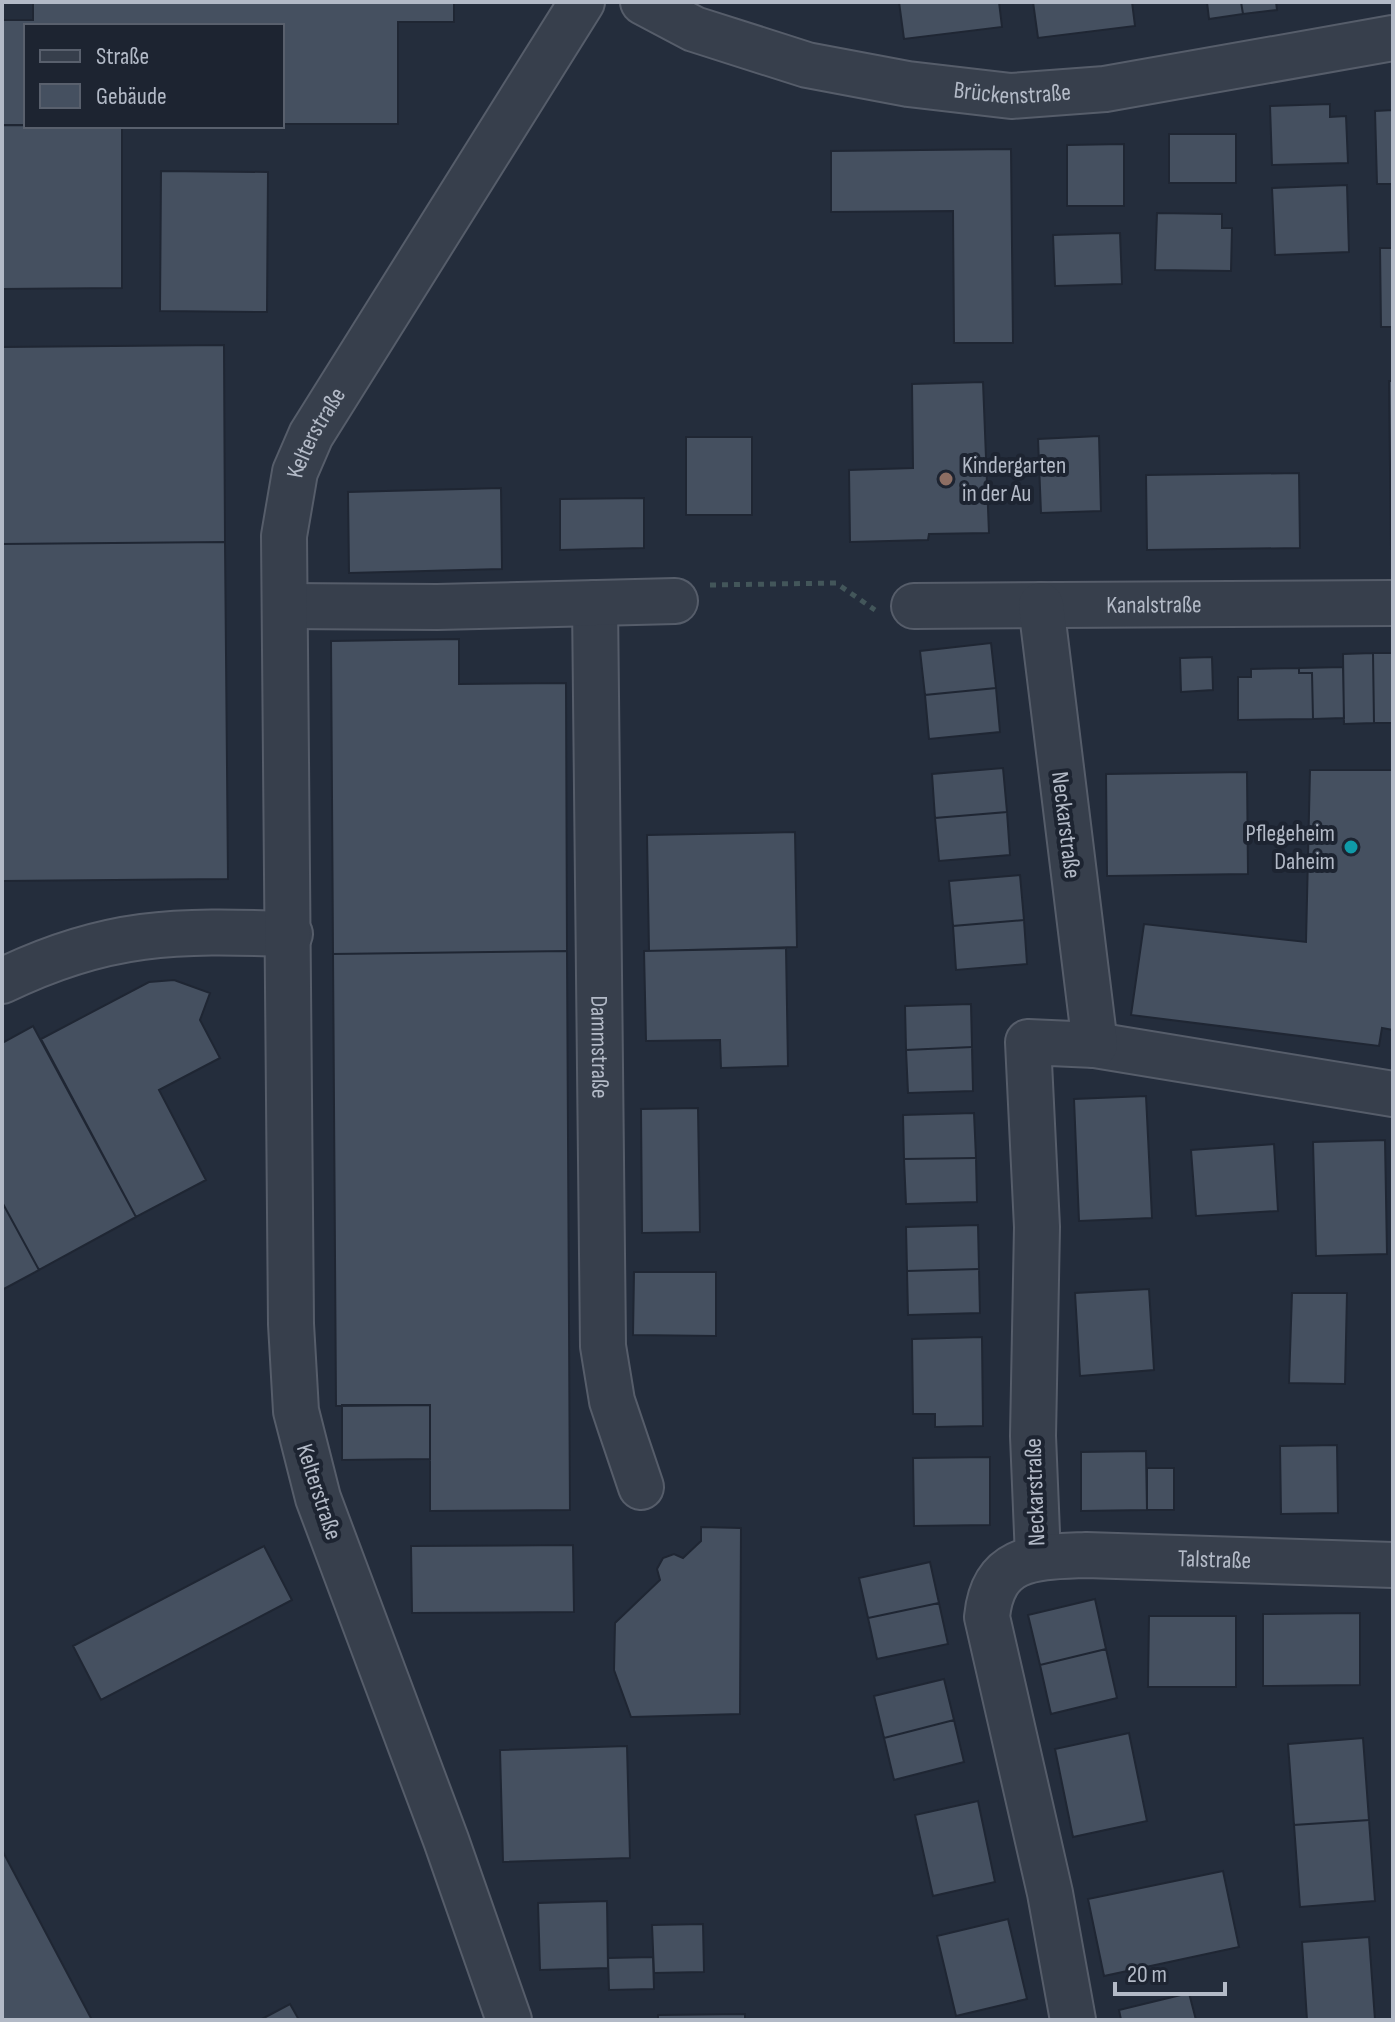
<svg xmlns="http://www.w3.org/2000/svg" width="1395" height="2022" viewBox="0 0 1395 2022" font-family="'Sofia Sans Condensed',sans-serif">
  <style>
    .building { fill: #455060; stroke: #1f2633; stroke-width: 2 }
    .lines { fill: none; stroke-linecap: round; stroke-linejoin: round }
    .minor-casing { stroke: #565d6a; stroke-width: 48 }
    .path { stroke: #43565a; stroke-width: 5; stroke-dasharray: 6 6; stroke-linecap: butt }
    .minor { stroke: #373f4c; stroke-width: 44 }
    .education-dot { fill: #8d6e63; stroke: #1d2431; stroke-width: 3 }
    .culture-dot { fill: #0f9aa8; stroke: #1d2431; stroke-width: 3 }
    .labels { text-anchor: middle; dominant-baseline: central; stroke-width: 8; stroke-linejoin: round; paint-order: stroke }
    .street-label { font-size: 24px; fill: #b3bac7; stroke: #1d2431 }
    .poi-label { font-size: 24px; fill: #b3bac7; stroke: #1d2431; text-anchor: start }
  </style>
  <rect width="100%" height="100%" fill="#242d3c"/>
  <path class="building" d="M33 2H454V22H398V124H282V26H26V125H2V20H33Z
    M899 2H999L1002 27 904 39Z
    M1033 2H1132L1135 26 1038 38Z
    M1207 2H1241L1243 14 1209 19Z
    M1241 2H1276L1277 10 1243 14Z
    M1330 104V117L1346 116 1348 163 1272 165 1270 106Z
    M1393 110V184H1377L1375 111Z
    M2 125 122 126V288L2 289Z
    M1169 134H1236V183H1169Z
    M1124 144V206H1067V145Z
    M1011 149 1013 343H954L953 211 831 212V151Z
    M161 171 268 172 267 312 160 311Z
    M1347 185 1349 252 1275 255 1272 188Z
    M1157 213 1222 214V228H1232L1231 271 1155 270Z
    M1120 233 1122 284 1055 286 1053 235Z
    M1380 248H1393V327H1381Z
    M224 345 225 542 2 544V347Z
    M1389 381H1393V465H1390Z
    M983 382 989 533 929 534 928 540 850 542 849 470 913 468 912 384Z
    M1099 436 1101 511 1041 513 1038 439Z
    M686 437H752V515H686Z
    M1390 465H1393V549H1391Z
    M1299 473 1300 548 1147 550 1146 475Z
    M501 488 502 569 349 573 348 492Z
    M644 498V548L560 550V499Z
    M225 542 228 879 2 881V544Z
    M459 639V684L566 683 567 951 333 954 331 641Z
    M991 643 996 688 925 695 920 651Z
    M1373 653H1393V723H1374Z
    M1373 653 1374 723 1344 724 1343 654Z
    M1212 657 1213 690 1181 692 1180 658Z
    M1343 667 1344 718 1313 719 1312 673H1299V668Z
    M1299 668V673H1312L1313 719 1238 720V677H1251V669Z
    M996 688 1000 732 929 739 925 695Z
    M1003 768 1007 812 935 818 932 774Z
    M1310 770H1393V1030L1382 1028 1379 1046 1131 1015 1144 924 1306 942Z
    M1247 772 1248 874 1107 876 1106 774Z
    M1007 812 1010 855 939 861 935 818Z
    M795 832 797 947 649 951 647 835Z
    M1020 875 1024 920 953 926 949 881Z
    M1024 920 1027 964 956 970 953 926Z
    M786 948 788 1066 721 1068 720 1040 646 1041 644 951Z
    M567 951 570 1510 430 1511V1405L336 1406 333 954Z
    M174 980 210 993 200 1020 220 1058 159 1090 206 1180 136 1217 41 1039 149 982Z
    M971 1004 972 1047 906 1050 905 1006Z
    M33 1026 136 1217 39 1270 2 1202V1043Z
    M972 1047 973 1091 908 1093 906 1050Z
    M1146 1096 1152 1218 1079 1221 1074 1099Z
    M698 1108 700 1232 642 1233 641 1109Z
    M974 1113 976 1158 904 1159 903 1115Z
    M1385 1140 1387 1254 1316 1256 1313 1142Z
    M1274 1144 1278 1211 1196 1216 1191 1150Z
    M976 1158 977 1202 906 1204 904 1159Z
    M2 1202 39 1270 2 1290Z
    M978 1225 979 1269 907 1271 906 1227Z
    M979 1269 980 1313 908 1315 907 1271Z
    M634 1272H716V1336L633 1335Z
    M1149 1289 1154 1370 1080 1376 1075 1293Z
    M1292 1293H1347L1345 1384 1289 1383Z
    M982 1337 983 1426 935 1427V1414H913L912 1339Z
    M342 1405H430V1459L342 1460Z
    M1337 1445 1338 1513 1281 1514 1280 1446Z
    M1146 1451 1147 1510 1081 1511V1452Z
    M990 1457V1525L914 1526 913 1458Z
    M1147 1468H1174V1510H1147Z
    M701 1527 741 1528 740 1714 631 1717 614 1670 615 1623 660 1580 657 1569 663 1558 674 1554 683 1558 701 1541Z
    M573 1545 574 1612 412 1613 411 1546Z
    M264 1546 292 1600 101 1700 73 1646Z
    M930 1562 939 1603 868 1618 859 1578Z
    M1095 1599 1106 1649 1040 1665 1028 1615Z
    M939 1603 948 1644 877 1659 868 1618Z
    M1360 1613V1685L1263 1686V1614Z
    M1149 1616H1236V1687H1148Z
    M1106 1649 1117 1698 1051 1714 1040 1665Z
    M944 1679 954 1720 884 1738 874 1696Z
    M954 1720 964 1762 894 1780 884 1738Z
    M1129 1733 1147 1821 1073 1837 1055 1749Z
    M1363 1738 1369 1820 1294 1825 1288 1744Z
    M627 1746 630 1858 503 1862 500 1750Z
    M978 1801 995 1882 933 1896 915 1815Z
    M1369 1820 1375 1901 1300 1907 1294 1825Z
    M2 1850 92 2020H2Z
    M1223 1871 1239 1947 1104 1976 1088 1899Z
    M607 1901 608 1968 540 1970 538 1903Z
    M1008 1919 1027 1999 956 2016 937 1936Z
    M703 1924 704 1972 654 1973 652 1925Z
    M1369 1937 1375 2020H1307L1302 1942Z
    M653 1957 654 1989 609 1990 608 1958Z
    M1189 1993 1196 2020H1121L1119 2010Z
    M290 2004 299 2020H260Z
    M745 2014V2020H658V2015Z"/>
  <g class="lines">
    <g class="minor-casing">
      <g id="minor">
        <path id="s1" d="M643 2 694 29 807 65 908 84 1011 96 1105 89 1393 38"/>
        <path id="s2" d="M595 603 603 1346 612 1401 641 1487"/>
        <path d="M285 606 437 607 675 601"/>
        <path id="s3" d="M914 606 1393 603"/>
        <path d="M2 981C107 930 176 930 290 934"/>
        <path d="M1095 1045 1393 1094"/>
        <path d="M1038 1557 1033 1436 1037 1227 1028 1042 1095 1045 1041 605"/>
        <path id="s4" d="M509 2020 446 1840 318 1498 296 1411 291 1324 284 536 295 472 311 435 582 2"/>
        <path id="s5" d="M1073 2020 1050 1893 987 1617C993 1555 1036 1557 1086 1555L1393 1565"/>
      </g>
    </g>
    <path class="path" d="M710 585 836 583 875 610"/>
    <use href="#minor" class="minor"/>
  </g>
  <circle class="education-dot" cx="946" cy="479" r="8"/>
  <circle class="culture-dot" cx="1351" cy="847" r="8"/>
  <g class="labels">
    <g class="street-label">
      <text stroke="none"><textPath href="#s1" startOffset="384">Brückenstraße</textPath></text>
      <text stroke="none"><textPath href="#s4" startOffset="1630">Kelterstraße</textPath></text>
      <text stroke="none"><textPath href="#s3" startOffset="240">Kanalstraße</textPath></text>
      <text transform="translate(1066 825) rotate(83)">Neckarstraße</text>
      <text stroke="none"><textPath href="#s2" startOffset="444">Dammstraße</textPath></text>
      <text transform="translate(319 1492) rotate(72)">Kelterstraße</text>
      <text transform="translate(1035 1492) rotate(-92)">Neckarstraße</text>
      <text stroke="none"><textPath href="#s5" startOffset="674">Talstraße</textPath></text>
    </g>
    <g class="poi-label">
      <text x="962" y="465">Kindergarten<tspan x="962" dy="28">in der Au</tspan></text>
      <text x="1335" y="833" text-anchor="end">Pflegeheim<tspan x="1335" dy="28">Daheim</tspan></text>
    </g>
  </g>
  <rect width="1395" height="2022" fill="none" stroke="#b3bac7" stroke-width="8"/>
  <rect x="24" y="24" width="260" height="104" fill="#1d2431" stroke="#59606d" stroke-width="2"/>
  <rect x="40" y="50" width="40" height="12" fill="#373f4c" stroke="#59606d" stroke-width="2"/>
  <text x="96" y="64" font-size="24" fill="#b3bac7">Straße</text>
  <rect x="40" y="84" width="40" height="24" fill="#455060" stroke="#59606d" stroke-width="2"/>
  <text x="96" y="104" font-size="24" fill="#b3bac7">Gebäude</text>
  <path d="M1115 1982v12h110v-12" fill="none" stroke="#b3bac7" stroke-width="4"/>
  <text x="1127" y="1982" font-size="24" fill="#b3bac7" stroke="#1d2431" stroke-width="6" paint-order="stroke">20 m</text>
</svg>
